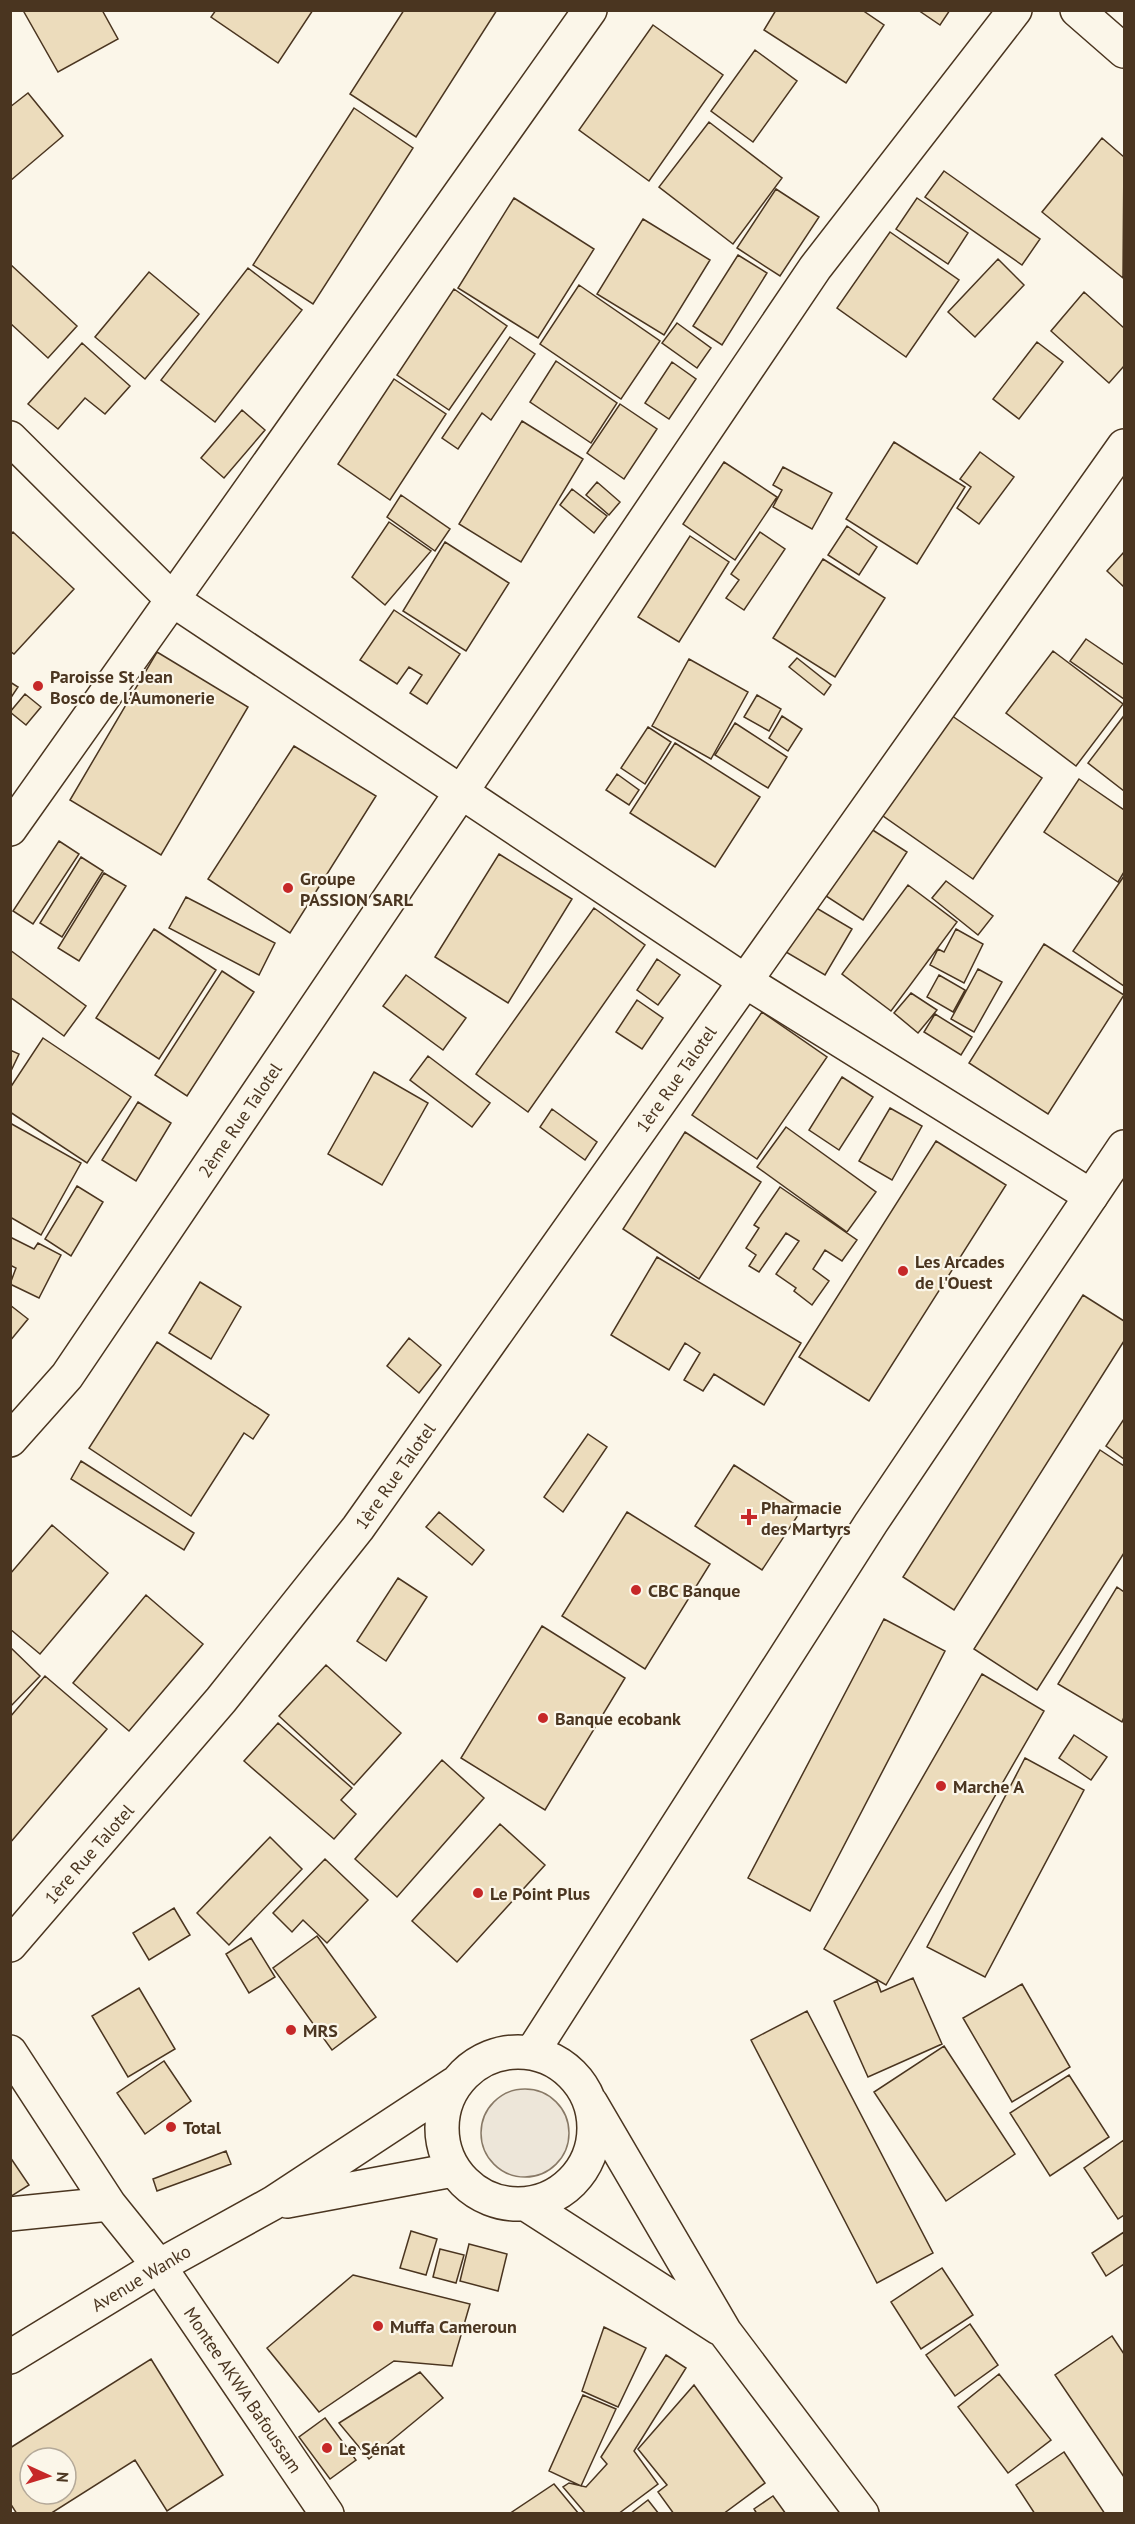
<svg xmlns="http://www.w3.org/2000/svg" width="1135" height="2524" viewBox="0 0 1135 2524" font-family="'PT Sans',sans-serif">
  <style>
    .green { fill: #ede6d9; stroke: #887966; stroke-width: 1.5 }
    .building { fill: #ecdcbc; stroke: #4a3520; stroke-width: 1.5; fill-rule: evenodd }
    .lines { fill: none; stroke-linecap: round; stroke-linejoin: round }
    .street-casing { stroke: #4a3520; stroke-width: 36 }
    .highway-casing { stroke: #4a3520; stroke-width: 36 }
    .street { stroke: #fbf6e9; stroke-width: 33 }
    .highway { stroke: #fbf6e9; stroke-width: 33 }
    .poi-dot { fill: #c62828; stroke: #fbf6e9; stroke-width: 2 }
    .labels { text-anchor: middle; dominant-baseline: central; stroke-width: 4.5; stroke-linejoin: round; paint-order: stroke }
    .poi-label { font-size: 18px; font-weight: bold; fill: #4a3520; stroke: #fbf6e9; text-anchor: start }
    .street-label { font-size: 18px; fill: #4a3520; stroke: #fbf6e9 }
  </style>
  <rect width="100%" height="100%" fill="#fbf6e9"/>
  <path class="green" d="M481 2133a44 44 0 1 1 88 0a44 44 0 1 1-88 0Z"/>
  <path class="building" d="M27 10H102L118 39 58 72 24 12Z
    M216 10H313L278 63 211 17Z
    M404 10H497L416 137 350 94Z
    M776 10H862L884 25 846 83 764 30Z
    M918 10H950L940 25Z
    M653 25 723 75 649 181 579 130Z
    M755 50 797 81 753 142 711 111Z
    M28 93 63 136 10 181V107Z
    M354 108 413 148 313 304 253 265Z
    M709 122 782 178 733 244 659 187Z
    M1102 138 1124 157 1123 278 1042 212Z
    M944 171 1040 239 1022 265 925 197Z
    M776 189 819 217 780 276 737 248Z
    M514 198 594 249 538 338 458 288Z
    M917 198 968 233 948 264 896 229Z
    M643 219 710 260 664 335 597 294Z
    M890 232 959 280 906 357 837 308Z
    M738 255 767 273 722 345 693 326Z
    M998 259 1024 285 975 337 948 312Z
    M10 264 77 326 48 358 10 323Z
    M248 268 302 310 215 422 161 380Z
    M149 272 199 314 145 379 95 337Z
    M579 285 660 341 621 399 540 344Z
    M454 289 507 326 449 410 397 375Z
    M1084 292 1124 328V366L1109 383 1051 331Z
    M677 323 711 348 697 368 662 343Z
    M510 337 535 354 491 420 482 413 458 449 442 438Z
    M1037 342 1063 362 1019 419 993 399Z
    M82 343 130 386 105 414 85 398 58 429 28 404Z
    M556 361 617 403 591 443 530 402Z
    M672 362 696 379 669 419 645 403Z
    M394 379 446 414 390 500 338 464Z
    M620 404 657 429 624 479 587 453Z
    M242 410 265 430 224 478 201 458Z
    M522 421 583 459 521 562 459 524Z
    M894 442 965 487 917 564 846 519Z
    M980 452 1014 477 979 524 957 508 971 487 960 479Z
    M724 462 777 497 735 560 683 524Z
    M783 467 832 493 812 529 773 507 782 490 773 485Z
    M597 482 620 502 609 515 586 495Z
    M572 489 607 516 594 533 560 505Z
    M401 495 450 529 435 551 387 517Z
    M389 522 431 551 385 605 352 577Z
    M847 526 877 547 859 575 828 555Z
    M13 532 74 589 14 654 10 651V535Z
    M760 532 785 549 744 610 726 598 739 580 731 574Z
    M690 536 729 562 679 642 638 617Z
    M445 542 509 583 466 651 403 611Z
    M1124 552V587L1107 571Z
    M823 559 885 598 835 677 773 638Z
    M394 610 460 654 427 704 410 693 422 675 409 667 397 684 360 660Z
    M1086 639 1124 665V699L1070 661Z
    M1053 651 1123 704 1076 766 1006 713Z
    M157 652 248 707 161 855 70 800Z
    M797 658 831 685 824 695 789 667Z
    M689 659 748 692 711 759 652 726Z
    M10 682 18 687 10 699Z
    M25 694 41 707 26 725 10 712Z
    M757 695 781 709 769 731 744 717Z
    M945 711 1042 778 973 879 876 811Z
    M782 716 802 729 788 751 769 738Z
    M1123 717 1124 718V791L1088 763Z
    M735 723 787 757 768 788 715 755Z
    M648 727 671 742 645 784 621 768Z
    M675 743 760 797 715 867 630 813Z
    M294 746 376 796 290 933 208 879Z
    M617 774 639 790 629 805 606 790Z
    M1079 779 1124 810V872L1118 882 1044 832Z
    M868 827 907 852 863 920 826 896Z
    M59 841 79 854 33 924 13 911Z
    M499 854 572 899 508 1003 435 957Z
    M81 857 103 871 62 937 40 923Z
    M104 873 126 886 79 961 58 948Z
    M1124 876V986L1073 951Z
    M946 881 993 916 978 935 932 898Z
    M908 885 957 922 891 1011 842 974Z
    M186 897 275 943 259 975 169 928Z
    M813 906 852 929 825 975 786 952Z
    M594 908 645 945 528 1112 476 1074Z
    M154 929 216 970 159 1059 96 1018Z
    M956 929 983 944 964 983 930 965 938 949 944 952Z
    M1044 944 1124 995 1048 1114 969 1063Z
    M10 950 86 1006 64 1036 10 997Z
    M657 959 680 975 658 1005 637 990Z
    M978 969 1002 982 974 1032 951 1019Z
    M222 971 254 992 187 1096 155 1075Z
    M406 975 466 1018 443 1050 383 1006Z
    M939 975 965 990 953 1012 927 997Z
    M911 993 937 1010 918 1033 894 1013Z
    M637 1000 663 1018 642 1049 616 1032Z
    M762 1012 827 1057 757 1159 692 1115Z
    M935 1014 972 1037 961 1055 924 1032Z
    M43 1038 131 1097 87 1163 10 1112V1088Z
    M10 1050 19 1054 10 1073Z
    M428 1056 490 1103 472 1127 410 1080Z
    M374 1072 428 1103 382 1185 328 1154Z
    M842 1077 873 1097 839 1150 809 1130Z
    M138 1102 171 1123 136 1181 102 1160Z
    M890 1108 922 1126 892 1180 859 1161Z
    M552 1109 597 1142 585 1160 540 1127Z
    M10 1123 81 1163 41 1235 10 1217Z
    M786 1127 876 1192 847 1232 757 1167Z
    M685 1132 761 1182 699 1279 623 1229Z
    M936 1141 1006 1185 869 1401 799 1357Z
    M77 1186 103 1202 71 1256 45 1239Z
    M780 1187 857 1240 842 1261 825 1250 813 1269 829 1281 812 1305 794 1291 796 1288 776 1274 799 1241 786 1233 759 1272 749 1266 756 1255 746 1248 759 1228 754 1225Z
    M10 1237 34 1249 38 1243 61 1255 39 1298 10 1284 16 1268 10 1265Z
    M657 1257 801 1343 764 1405 714 1374 703 1391 684 1380 700 1353 685 1343 669 1370 611 1335Z
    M200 1282 241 1307 211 1359 169 1333Z
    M1083 1295 1124 1321V1341L954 1610 903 1577Z
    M10 1305 28 1319 10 1341Z
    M409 1338 441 1365 419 1393 387 1366Z
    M157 1342 269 1415 253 1439 244 1433 191 1516 89 1448Z
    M1124 1419V1459L1106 1446Z
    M588 1434 607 1447 563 1512 544 1497Z
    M1100 1450 1124 1466V1553L1037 1690 974 1649Z
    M81 1461 194 1533 184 1550 71 1479Z
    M734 1465 802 1509 762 1570 695 1526Z
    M439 1512 484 1550 472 1565 426 1527Z
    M627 1512 710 1564 645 1669 562 1616Z
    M52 1525 108 1573 40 1654 10 1629V1574Z
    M398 1578 427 1597 386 1661 357 1641Z
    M1117 1587 1124 1592V1717L1122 1722 1058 1684Z
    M146 1595 203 1644 129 1731 73 1683Z
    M884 1619 945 1651 810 1911 748 1878Z
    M542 1626 625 1678 545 1810 461 1758Z
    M10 1647 40 1676 10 1707Z
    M326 1665 401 1733 354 1785 279 1716Z
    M982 1674 1044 1711 886 1985 824 1949Z
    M45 1676 107 1729 10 1843V1717Z
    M278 1723 352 1788 341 1800 356 1814 334 1839 244 1761Z
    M1074 1735 1107 1757 1091 1780 1059 1758Z
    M1025 1758 1084 1790 985 1977 927 1947Z
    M442 1760 484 1798 397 1897 355 1859Z
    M500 1824 545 1865 457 1962 412 1921Z
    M270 1837 302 1869 229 1945 197 1913Z
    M325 1859 368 1900 327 1943 303 1920 292 1932 273 1913Z
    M174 1908 190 1935 149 1960 133 1933Z
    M317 1936 376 2017 332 2050 273 1968Z
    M251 1938 275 1977 249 1993 226 1954Z
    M913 1978 942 2044 868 2077 834 2001 877 1981 881 1992Z
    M1022 1984 1070 2067 1012 2102 963 2018Z
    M139 1988 175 2049 128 2077 92 2016Z
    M807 2011 933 2253 877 2283 751 2040Z
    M944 2046 1015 2154 946 2201 874 2092Z
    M164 2061 191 2101 145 2134 117 2093Z
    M1069 2075 1109 2137 1050 2176 1010 2113Z
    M1124 2140V2215L1118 2219 1084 2168Z
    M226 2151 231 2164 157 2191 153 2179Z
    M10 2157 29 2185 10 2197Z
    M411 2231 437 2239 426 2275 400 2268Z
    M1124 2232V2264L1106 2276 1092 2253Z
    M469 2244 507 2254 498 2291 460 2281Z
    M440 2249 464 2255 456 2283 433 2277Z
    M942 2268 973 2315 921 2349 891 2302Z
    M353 2275 470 2304 452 2366 394 2361 319 2412 267 2348Z
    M970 2324 998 2365 955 2396 926 2355Z
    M604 2327 646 2348 618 2407 582 2391Z
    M1112 2336 1124 2354V2477L1055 2375Z
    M666 2355 686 2368 634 2451 658 2484 618 2514H586L563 2487 569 2483 586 2487 607 2464 601 2457Z
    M151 2359 223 2475 167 2511 135 2460 50 2514H17L10 2503V2448ZM30 2458H66V2494H30Z
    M420 2372 443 2398 369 2459 339 2423Z
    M999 2374 1051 2440 1008 2473 958 2407Z
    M694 2385 765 2483 723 2514H674L658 2492 667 2485 638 2449Z
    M583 2395 616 2409 581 2486 549 2471Z
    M325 2418 356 2460 330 2479 299 2437Z
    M1064 2452 1105 2514H1035L1016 2485Z
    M554 2484 579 2514H509Z
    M773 2496 786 2514H757L754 2509Z
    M648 2500 659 2514H630Z"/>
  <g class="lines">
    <g class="street-casing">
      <path id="street" d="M1077 10 1124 51
        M10 438 173 600 745 981 1091 1196
        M10 829 590 10
        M10 1440 67 1376 815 268 1015 10
        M10 1945 221 1700 358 1528 1124 446
        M10 2052 109 2204 159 2266 327 2514
        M10 2214 109 2204"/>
    </g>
    <g class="highway-casing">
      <path id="highway" d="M533 2051 871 1523 1124 1147
        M442 2128a76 76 0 1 1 152 0a76 76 0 1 1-152 0Z
        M591 2103 725 2332 862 2514
        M287 2201 453 2170
        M526 2204 719 2328
        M10 2357 159 2266 273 2203 454 2084"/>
    </g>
    <use href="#street" class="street"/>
    <use href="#highway" class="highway"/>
  </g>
  <g class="poi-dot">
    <circle cx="38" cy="686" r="6"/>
    <circle cx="288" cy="888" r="6"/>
    <circle cx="903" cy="1271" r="6"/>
    <path d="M746 1508h6v6h6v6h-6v6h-6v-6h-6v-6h6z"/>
    <circle cx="636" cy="1590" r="6"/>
    <circle cx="543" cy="1718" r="6"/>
    <circle cx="941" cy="1786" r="6"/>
    <circle cx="478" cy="1893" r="6"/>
    <circle cx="291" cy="2030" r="6"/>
    <circle cx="171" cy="2127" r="6"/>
    <circle cx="378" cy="2326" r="6"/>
    <circle cx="327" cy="2448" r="6"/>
  </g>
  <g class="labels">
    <g class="poi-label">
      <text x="50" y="676">Paroisse St Jean<tspan x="50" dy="21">Bosco de l'Aumonerie</tspan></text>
      <text x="300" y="878">Groupe<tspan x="300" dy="21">PASSION SARL</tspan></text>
      <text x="915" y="1261">Les Arcades<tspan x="915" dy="21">de l'Ouest</tspan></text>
      <text x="761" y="1507">Pharmacie<tspan x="761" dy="21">des Martyrs</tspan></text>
      <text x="648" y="1590">CBC Banque</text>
      <text x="555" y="1718">Banque ecobank</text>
      <text x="953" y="1786">Marche A</text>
      <text x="490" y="1893">Le Point Plus</text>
      <text x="303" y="2030">MRS</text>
      <text x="183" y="2127">Total</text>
      <text x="390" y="2326">Muffa Cameroun</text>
      <text x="339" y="2448">Le Sénat</text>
    </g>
    <g class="street-label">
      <text transform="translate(676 1079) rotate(-55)">1ère Rue Talotel</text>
      <text transform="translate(240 1120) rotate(-56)">2ème Rue Talotel</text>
      <text transform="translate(395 1476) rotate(-55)">1ère Rue Talotel</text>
      <text transform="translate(89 1854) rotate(-49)">1ère Rue Talotel</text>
      <text transform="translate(141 2278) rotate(-31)">Avenue Wanko</text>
      <text transform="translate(243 2390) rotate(56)">Montee AKWA Bafoussam</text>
    </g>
  </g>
  <rect width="1135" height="2524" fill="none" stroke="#4a3520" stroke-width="24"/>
  <g transform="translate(48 2476) rotate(94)"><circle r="28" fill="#fbf6e9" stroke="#b4a999" stroke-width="1.5"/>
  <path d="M0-4.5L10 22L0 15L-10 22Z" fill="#c62828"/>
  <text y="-9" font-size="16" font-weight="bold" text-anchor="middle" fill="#4a3520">N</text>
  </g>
</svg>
